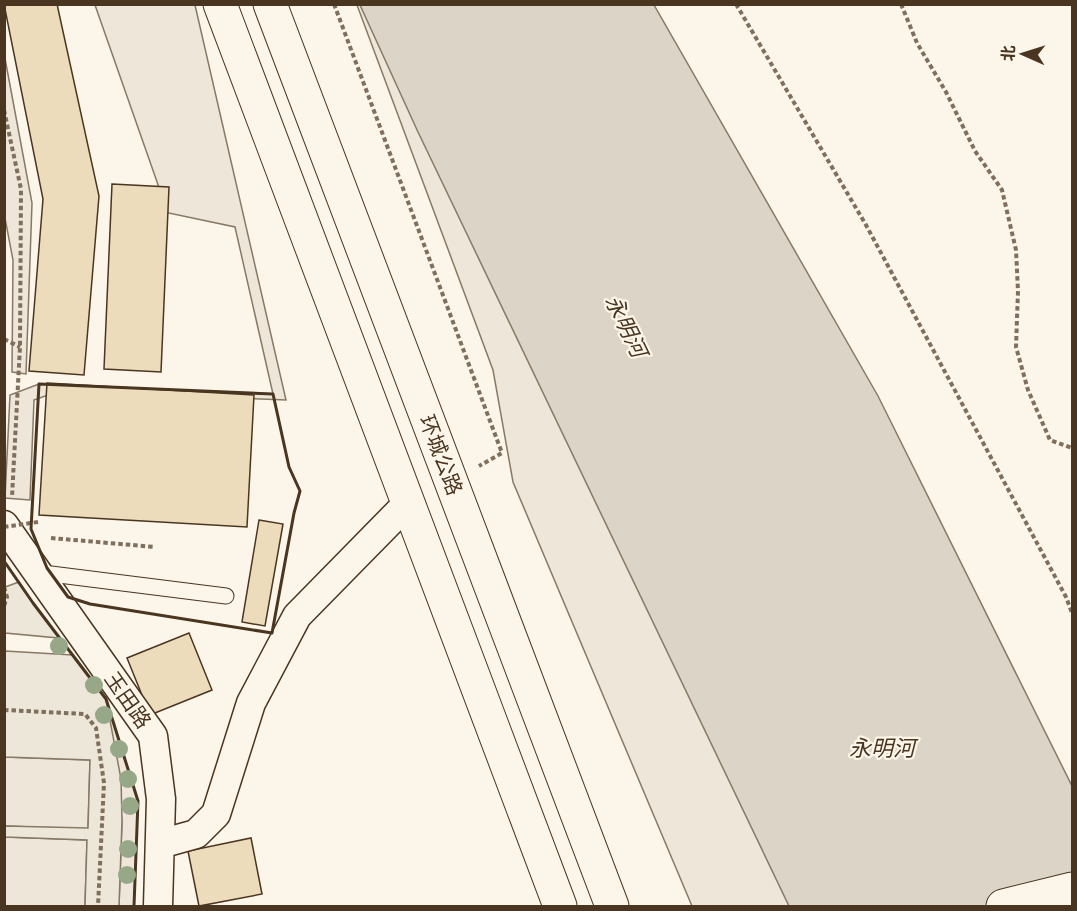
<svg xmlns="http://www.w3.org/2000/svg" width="1077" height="911" viewBox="0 0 1077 911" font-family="Montserrat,'Noto Sans SC',sans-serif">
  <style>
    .green { fill: #ede6d9; stroke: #887966; stroke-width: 1.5 }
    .parking { fill: #ede7d9; stroke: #887966; stroke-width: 1.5 }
    .water { fill: #dcd4c6; stroke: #887966; stroke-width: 1.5 }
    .building { fill: #ecdcbc; stroke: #4a3520; stroke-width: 1.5 }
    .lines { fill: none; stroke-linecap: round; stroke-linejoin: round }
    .service-casing { stroke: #4a3520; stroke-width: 17 }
    .minor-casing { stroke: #4a3520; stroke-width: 31 }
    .secondary-casing { stroke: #4a3520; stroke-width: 35 }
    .path { stroke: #7f6f5c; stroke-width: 4; stroke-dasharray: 4.5 3; stroke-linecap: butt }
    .service { stroke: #fbf6e9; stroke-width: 15 }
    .minor { stroke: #fbf6e9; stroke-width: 28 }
    .secondary { stroke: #fbf6e9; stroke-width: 33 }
    .path-bridge { stroke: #7f6f5c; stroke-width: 4; stroke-dasharray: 4.5 3; stroke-linecap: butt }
    .wall { stroke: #4a3520; stroke-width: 3 }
    .tree { fill: #96a887 }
    .labels { text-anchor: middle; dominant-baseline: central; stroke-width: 4.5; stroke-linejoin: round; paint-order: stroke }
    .street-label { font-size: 21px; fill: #4a3520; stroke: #fbf6e9 }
    .water-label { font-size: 22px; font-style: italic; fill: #4a3520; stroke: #fbf6e9 }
  </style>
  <rect width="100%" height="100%" fill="#fbf6e9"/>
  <path class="green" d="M95 5H195L286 400 59 391 34 400 30 500 5 498 10 395 39 384 273 394 235 227 159 211 162 196Z
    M357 5H361L793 906H692L513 482 493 370Z
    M4 53 32 203 26 374 12 372 13 260 4 213Z
    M106 699 138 801 134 906H119L122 821Z
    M5 757 90 760 88 829 5 826Z
    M5 837 87 840 85 906H5Z"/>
  <path class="parking" d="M19 582 33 603 59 638 5 633V587Z
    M5 651 73 655 106 699 121 779 122 821 119 906H85L87 840 5 837V826L88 828 90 760 5 757Z"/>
  <path class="water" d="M360 5H654L878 396 1072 786V906H789L418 132Z"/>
  <path class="building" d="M4 4H57L99 196 84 375 29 371 43 199Z
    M112 184 169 187 161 372 104 369Z
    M47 383 254 395 247 527 39 515Z
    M259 520 283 524 265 626 242 622Z
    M189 633 212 690 150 715 127 658Z
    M251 838 262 894 199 906 188 851Z"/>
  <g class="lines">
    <g class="service-casing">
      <path id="service" d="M41 575 51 574 226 596"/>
    </g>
    <g class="minor-casing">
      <path id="minor" d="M4 525 153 736 161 799 158 906
        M160 844 196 834 216 814 251 703 297 616 408 503"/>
    </g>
    <g class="secondary-casing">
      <path id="secondary" d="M220 4 560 906
        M270 4 612 906
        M1003 906 1072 889"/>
    </g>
    <path class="path" d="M334 4 502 453 479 466
      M736 4 866 225 1066 597 1072 613
      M901 4 917 43 946 92 975 151 1002 190 1016 250 1018 291 1016 347 1028 390 1050 440 1072 448
      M4 110 21 189 20 347 12 497
      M4 339 20 347
      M51 538 155 547
      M4 587 7 597 4 606
      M4 710 85 714 96 728 104 783 98 906"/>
    <use href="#service" class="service"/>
    <use href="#minor" class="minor"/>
    <use href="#secondary" class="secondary"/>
    <path class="path-bridge" d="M4 527 38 522"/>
    <path class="wall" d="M39 384 273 394 289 467 300 491 294 513 272 633 90 604 68 597 47 568 31 529Z
      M4 561 33 603 106 699 138 801 134 906"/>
  </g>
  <g class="tree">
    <circle cx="59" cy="646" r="9"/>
    <circle cx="94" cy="685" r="9"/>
    <circle cx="104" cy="715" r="9"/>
    <circle cx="119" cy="749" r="9"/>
    <circle cx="128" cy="779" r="9"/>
    <circle cx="130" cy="806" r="9"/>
    <circle cx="128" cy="849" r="9"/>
    <circle cx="127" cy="875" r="9"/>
  </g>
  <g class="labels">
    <g class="street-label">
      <text transform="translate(441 455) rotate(69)">环城公路</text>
      <text transform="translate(128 700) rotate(55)">玉田路</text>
    </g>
    <g class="water-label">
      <text transform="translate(626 326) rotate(64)">永明河</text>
      <text x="882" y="748">永明河</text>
    </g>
  </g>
  <rect width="1077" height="911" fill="none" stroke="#4a3520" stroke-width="12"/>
  <g transform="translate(1023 54) rotate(273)" stroke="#fbf6e9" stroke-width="4.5" paint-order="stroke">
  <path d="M0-4.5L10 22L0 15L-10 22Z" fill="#4a3520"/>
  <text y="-9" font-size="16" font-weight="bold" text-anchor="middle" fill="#4a3520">北</text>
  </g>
</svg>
